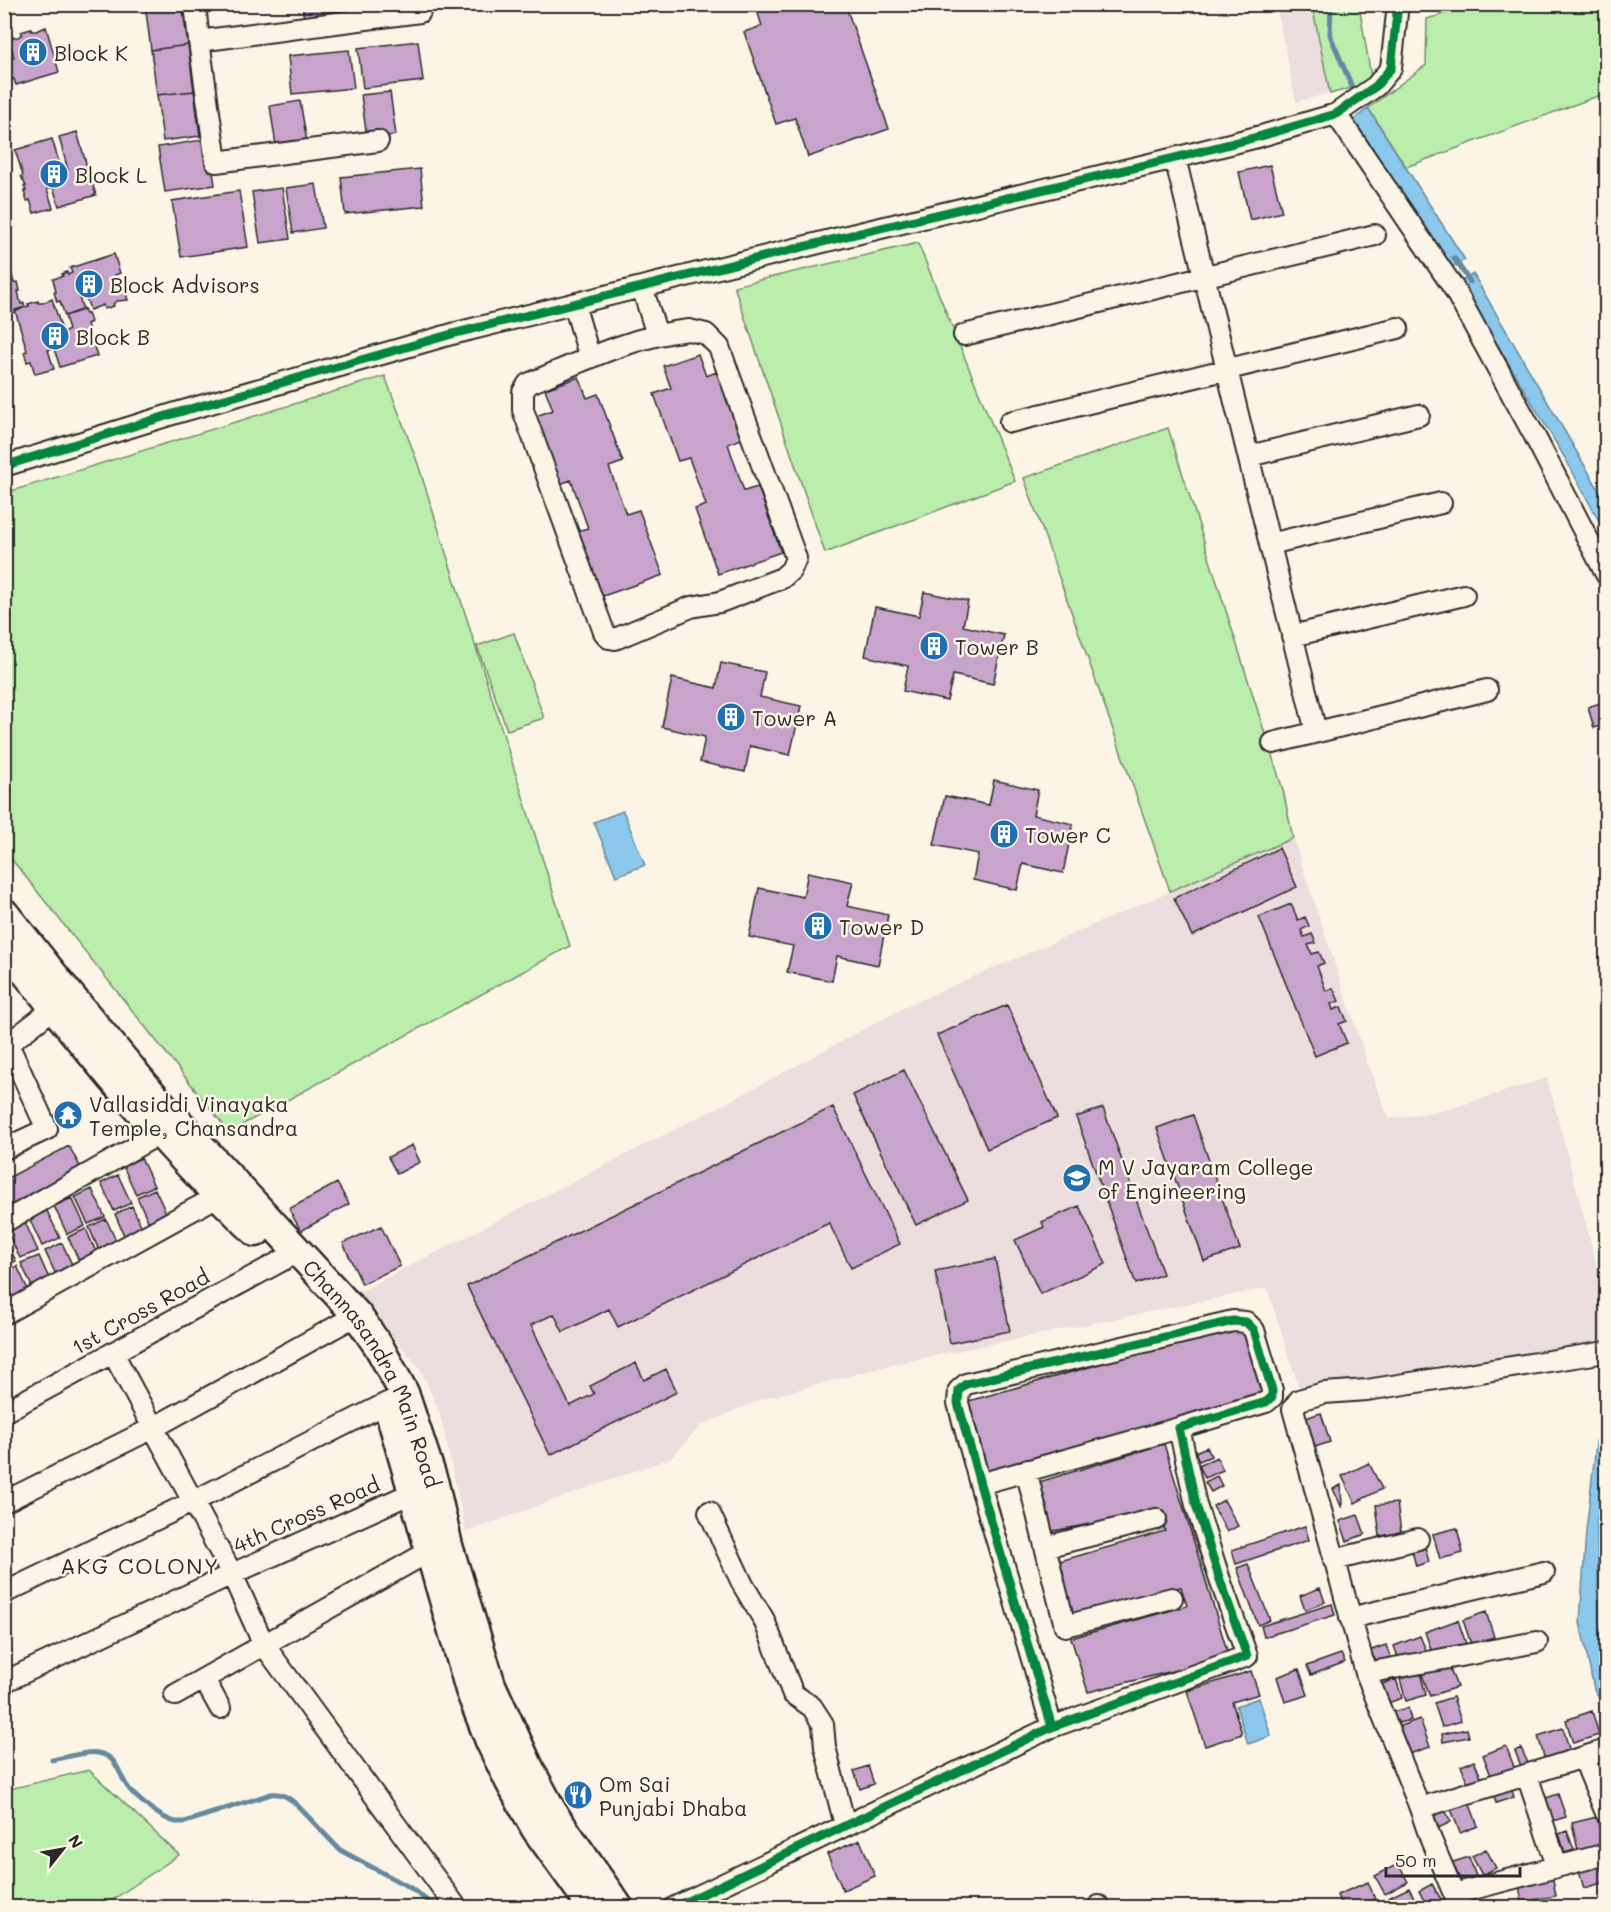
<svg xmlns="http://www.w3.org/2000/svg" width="1611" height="1912" viewBox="0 0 1611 1912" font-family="Mali,sans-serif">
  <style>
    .built { fill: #ecddde }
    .green { fill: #bbedad; stroke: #738c6c; stroke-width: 1.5 }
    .water { fill: #8cc8ec; stroke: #65899f; stroke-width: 1.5 }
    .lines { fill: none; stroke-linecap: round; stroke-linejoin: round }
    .stream { stroke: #65899f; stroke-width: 5 }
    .building { fill: #c8a4cd; stroke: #2b2b2b; stroke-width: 1.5 }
    .street-casing { stroke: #2b2b2b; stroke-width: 24 }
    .secondary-casing { stroke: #2b2b2b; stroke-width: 33 }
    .street { stroke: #fcf5e5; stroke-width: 20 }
    .secondary { stroke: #fcf5e5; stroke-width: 28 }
    .cycleway-casing { stroke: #fcf5e5; stroke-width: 13 }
    .cycleway { stroke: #00873e; stroke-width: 9 }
    .labels { text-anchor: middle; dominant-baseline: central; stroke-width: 5; stroke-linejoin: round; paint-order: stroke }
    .poi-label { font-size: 21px; fill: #2b2b2b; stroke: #fcf5e5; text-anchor: start }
    .street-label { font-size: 21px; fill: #2b2b2b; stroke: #fcf5e5 }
    .neighbourhood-label { font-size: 22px; letter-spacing: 1.5px; fill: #2b2b2b; stroke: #fcf5e5 }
  </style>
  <rect width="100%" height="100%" fill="#fcf5e5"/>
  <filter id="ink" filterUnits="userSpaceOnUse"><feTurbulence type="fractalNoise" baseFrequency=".0167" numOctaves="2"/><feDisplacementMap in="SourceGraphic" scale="12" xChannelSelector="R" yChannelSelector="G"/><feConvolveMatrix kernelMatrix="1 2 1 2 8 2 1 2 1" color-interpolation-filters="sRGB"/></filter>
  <g filter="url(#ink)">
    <path class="built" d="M1276 5H1359L1372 82 1296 102Z
      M1293 838 1368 1064 1389 1119 1446 1110 1547 1078 1606 1300V1343L1300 1391 1267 1288 894 1364 759 1400 700 1426 671 1458 466 1532 440 1414 420 1368 355 1294 751 1090 911 1004Z"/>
    <path class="green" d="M1312 5H1359L1372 82 1330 94Z
      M1472 5H1606V93L1406 167 1368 108 1426 65 1427 19Z
      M918 243 1015 481 825 553 734 286Z
      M385 376 418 464 570 946 229 1132 5 851V493Z
      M1168 428 1283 790 1293 838 1170 891 1024 478Z
      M514 633 544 718 507 730 477 646Z
      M89 1770 179 1855 102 1907H5V1790Z"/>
    <path class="water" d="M1368 108 1465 260 1450 268 1354 120Z
      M1473 274 1606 502V534L1565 458 1460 282Z
      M623 811 645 865 616 876 594 822Z
      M1606 1412V1478L1597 1522 1599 1626 1606 1652V1709L1594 1689 1580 1622 1586 1531 1598 1427Z
      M1259 1698 1271 1736 1248 1744 1236 1706Z"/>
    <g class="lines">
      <path class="stream" d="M1331 4 1330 35 1355 94
        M1454 258 1470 282
        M52 1760C64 1758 88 1750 98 1753 117 1756 118 1772 127 1786 135 1798 162 1819 176 1822 179 1822 182 1822 185 1822L271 1794C282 1793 288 1797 296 1804L340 1850 409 1887 429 1902 438 1904"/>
    </g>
    <path class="building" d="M145 4H182L188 45 151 50Z
      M302 4H352L353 13 304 20Z
      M755 4H845L889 129 808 157 795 118 776 124 744 32 762 26Z
      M46 27 59 72 16 85 14 79 4 82V46L9 59 14 58 9 38 18 37 22 34 21 32 31 29V31H36Z
      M418 41 423 81 363 88 358 48Z
      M188 45 194 91 157 95 151 50Z
      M349 50 354 88 292 94 288 56Z
      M194 91 200 136 163 141 157 95Z
      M390 92 396 135 367 138 361 95Z
      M300 101 308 148 277 152 270 106Z
      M77 132 88 170 85 171 86 177 90 176 96 195 59 206 53 187 47 189 53 208 34 213 30 200 27 201 24 191H26L24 186H26L21 176 23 175 15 150 52 139 62 172 68 170 59 137Z
      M208 139 215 185 165 192 158 147Z
      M1270 165 1282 212 1250 220 1239 172Z
      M420 169 424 206 345 214 341 177Z
      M316 184 323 228 293 233 286 188Z
      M282 188 290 239 260 243 252 192Z
      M239 191 248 247 181 257 172 201Z
      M4 250 9 266 5 267 7 273 11 271 14 283 18 282 20 291H18L20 301 21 304 24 303 25 307 4 317Z
      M114 254 120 273 115 275 117 281 122 280 128 300 117 301 113 304 114 306 104 309 103 305 90 310 84 291 78 293 83 310 65 316 60 301 57 302 54 292H56L53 279 63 276 62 274 67 272 68 275 72 273 70 268Z
      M52 299 63 333 69 330 65 316 84 309 86 314 88 313 91 322 87 324 89 330 85 332 87 338 91 337 97 356 60 367 54 348 48 350 54 369 35 374 31 361 27 362 24 352 27 351 26 347 15 310 29 306 28 304 38 301V303H43Z
      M698 354 706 376 717 372 741 439 728 444 744 491 758 487 781 552 718 574 695 509 706 505 689 458 678 461 654 394 671 388 663 366Z
      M579 377 587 398 598 394 623 462 609 467 626 514 639 510 663 575 600 597 577 531 588 528 571 480 560 484 536 416 553 410 545 389Z
      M924 592 968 601 963 626 1004 635 993 684 953 675 947 701 903 691 908 666 865 656 875 607 919 616Z
      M721 663 765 672 760 697 801 706 790 755 750 746 745 772 700 762 705 737 662 727 672 678 716 688Z
      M1606 701V724L1594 728 1588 707Z
      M994 780 1038 790 1033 815 1073 824 1063 873 1023 864 1017 890 973 880 978 854 934 845 945 796 989 805Z
      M1279 848 1297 887 1192 936 1174 898Z
      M808 872 853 882 847 906 888 915 878 965 837 956 832 981 787 972 793 946 749 937 759 888 803 897Z
      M1291 904 1298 920 1305 917 1309 926 1301 930 1304 937 1312 934 1316 943 1308 945 1312 954 1319 952 1324 963 1317 966 1326 991 1333 988 1339 1001 1331 1004 1333 1010 1341 1007 1347 1021 1339 1024 1347 1043 1315 1056 1259 917Z
      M1007 1005 1057 1118 987 1149 937 1035Z
      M904 1070 968 1200 916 1225 853 1095Z
      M833 1107 900 1244 851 1268 829 1223 618 1327 609 1309 563 1332 554 1314 531 1325 570 1406 594 1394 590 1386 636 1363 644 1380 666 1369 677 1392 550 1455 467 1286Z
      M1103 1108 1163 1274 1136 1284 1076 1117Z
      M1193 1115 1240 1249 1204 1261 1157 1128Z
      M412 1145 420 1162 397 1174 388 1157Z
      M69 1146 84 1174 4 1217V1180Z
      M141 1158 154 1186 136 1194 123 1166Z
      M118 1175 131 1203 114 1211 101 1183Z
      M337 1183 349 1204 301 1231 289 1209Z
      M92 1189 105 1217 88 1224 75 1197Z
      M155 1189 168 1217 150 1225 137 1197Z
      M72 1198 85 1226 67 1234 54 1206Z
      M132 1206 145 1234 127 1242 115 1214Z
      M1079 1206 1106 1264 1040 1294 1015 1240 1044 1227 1042 1222Z
      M47 1211 60 1238 42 1246 29 1218Z
      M106 1219 119 1247 101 1255 89 1227Z
      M25 1222 38 1251 20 1258 7 1231Z
      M381 1226 400 1266 362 1284 343 1243Z
      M86 1229 98 1257 81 1265 68 1237Z
      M4 1236 16 1261 4 1267Z
      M62 1243 75 1271 58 1279 45 1251Z
      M39 1256 51 1283 34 1291 21 1263Z
      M995 1259 1010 1331 950 1343 935 1271Z
      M17 1266 30 1294 12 1302 4 1284V1272Z
      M1242 1324 1262 1393 985 1472 965 1402Z
      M1321 1413 1330 1442 1315 1447 1305 1418Z
      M1164 1444 1229 1657 1088 1692 1071 1638 1187 1606 1181 1587 1067 1615 1053 1563 1165 1531 1158 1511 1048 1532 1039 1482Z
      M1207 1447 1211 1456 1199 1461 1195 1452Z
      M1217 1457 1223 1470 1205 1478 1199 1465Z
      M1369 1463 1382 1489 1355 1503 1342 1476Z
      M1217 1476 1222 1486 1211 1492 1205 1482Z
      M1341 1485 1342 1508 1333 1489Z
      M1224 1500 1238 1526 1227 1532 1213 1506Z
      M1397 1503 1401 1533 1380 1536 1376 1505Z
      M1358 1515 1365 1534 1347 1541 1340 1521Z
      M1305 1526 1309 1540 1236 1564 1232 1550Z
      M1457 1528 1463 1553 1440 1559 1433 1534Z
      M1424 1543 1429 1562 1416 1566 1411 1547Z
      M1248 1564 1270 1620 1258 1625 1237 1568Z
      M1320 1588 1325 1602 1305 1610 1300 1596Z
      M1332 1604 1335 1615 1264 1637 1261 1626Z
      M1486 1612 1494 1637 1471 1644 1463 1620Z
      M1458 1620 1466 1644 1433 1655 1425 1632Z
      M1420 1636 1428 1655 1401 1665 1394 1646Z
      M1386 1645 1393 1663 1373 1670 1366 1652Z
      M1341 1654 1345 1662 1311 1675 1307 1666Z
      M1448 1663 1457 1687 1430 1696 1421 1672Z
      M1299 1669 1308 1695 1285 1702 1277 1677Z
      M1251 1671 1259 1694 1232 1702 1242 1734 1205 1746 1187 1691Z
      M1420 1673 1426 1695 1406 1701 1400 1679Z
      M1396 1679 1402 1698 1385 1704 1379 1685Z
      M1453 1697 1461 1721 1442 1727 1434 1703Z
      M1408 1708 1411 1720 1393 1724 1391 1712Z
      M1592 1711 1599 1735 1573 1743 1566 1720Z
      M1420 1719 1430 1747 1406 1755 1397 1727Z
      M1563 1728 1570 1752 1545 1760 1538 1736Z
      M1467 1729 1469 1737 1443 1742 1442 1734Z
      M1506 1746 1515 1769 1492 1778 1483 1755Z
      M1521 1748 1528 1763 1521 1766 1515 1751Z
      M1474 1761 1481 1777 1468 1783 1461 1766Z
      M868 1766 874 1784 860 1789 854 1771Z
      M1511 1787 1514 1797 1496 1803 1493 1793Z
      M1558 1794 1566 1817 1546 1823 1538 1801Z
      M1469 1802 1478 1826 1460 1833 1451 1809Z
      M1444 1808 1451 1822 1434 1830 1427 1817Z
      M1597 1817 1603 1845 1578 1850 1572 1823Z
      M1567 1831 1574 1850 1565 1853 1559 1834Z
      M860 1840 875 1876 843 1890 827 1854Z
      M1486 1849 1496 1868 1482 1875 1472 1856Z
      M1469 1857 1477 1879 1455 1887 1447 1864Z
      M1599 1863 1605 1882 1584 1888 1578 1869Z
      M1398 1864 1408 1882 1385 1894 1375 1876Z
      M1552 1874 1556 1896 1522 1902 1518 1880Z
      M1368 1882 1375 1899 1355 1908H1342L1337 1895Z
      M1432 1884 1442 1901 1428 1908 1419 1891Z
      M1409 1888 1419 1908H1393L1388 1898Z
      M1376 1902 1379 1908H1364Z"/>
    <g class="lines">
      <g class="street-casing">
        <path id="street" d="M195 4 199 41
          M1336 114 1453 287 1533 433 1606 574
          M378 141 216 162 199 41 420 12V4
          M1175 158 1316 732
          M642 287 657 335
          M574 304 590 358
          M689 330 706 334 719 347 796 558 791 570 782 578 720 602 691 607 615 639 609 638 604 632 523 410V392L528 384C578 363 635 335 689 330Z
          M964 335 1375 235
          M1010 422 1398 328
          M1249 456 1419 415
          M4 466 176 413 452 334 843 237 1175 158 1261 136 1336 114 1376 86 1391 68 1398 4
          M1270 544 1441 503
          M1292 636 1464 595
          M1273 743 1487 690
          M4 1149 47 1129 8 1044 39 1020 61 1000
          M4 1222 159 1134
          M4 1314 218 1196
          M113 1353 232 1574 264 1645 457 1908
          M4 1412 285 1259 298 1250
          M1026 1470 1065 1626 1172 1598
          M980 1484 1179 1428
          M4 1502 153 1428 357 1315
          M709 1512 743 1585 764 1620 793 1694 812 1707 823 1724 825 1747 845 1825
          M1045 1547 1156 1519
          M1334 1560 1418 1539
          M4 1593 194 1501 387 1403
          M1350 1618 1544 1572
          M1366 1673 1537 1642
          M204 1679 220 1708
          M4 1682 232 1574 423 1488
          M175 1695 430 1551
          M1583 1757 1606 1813
          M1527 1775 1557 1866
          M1420 1808 1606 1750
          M1454 1894 1606 1854
          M1099 1906 1100 1908
          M673 1908 1052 1727 1247 1656 1219 1577 1196 1505 1179 1428 1266 1402 1272 1397V1390L1254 1330 1246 1322 1233 1321 966 1384 959 1390 958 1403 980 1484 1052 1727
          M1460 1908 1431 1840 1420 1808 1366 1673 1293 1409 1299 1400 1324 1393 1367 1390 1606 1352"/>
      </g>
      <g class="secondary-casing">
        <g id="secondary">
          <path id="s1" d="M4 913 68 993 152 1094 357 1315 379 1347 404 1393 434 1484 448 1546 491 1685 530 1770 554 1815 619 1908"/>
          <path d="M4 945C83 1045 163 1144 256 1232"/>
          <path d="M390 1412 470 1690 490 1741 510 1782 536 1829 593 1908"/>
        </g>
      </g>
      <use href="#street" class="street"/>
      <use href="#secondary" class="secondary"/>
      <g class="cycleway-casing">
        <path id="cycleway" d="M4 466 176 413 452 334 843 237 1175 158 1261 136 1336 114 1376 86 1391 68 1398 4
          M673 1908 1052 1727 1247 1656 1219 1577 1196 1505 1179 1428 1266 1402 1272 1397V1390L1254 1330 1246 1322 1233 1321 966 1384 959 1390 958 1403 980 1484 1052 1727"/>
      </g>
      <use href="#cycleway" class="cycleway"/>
    </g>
  </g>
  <defs>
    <g id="building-disc" transform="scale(1.5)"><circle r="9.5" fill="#1f6fb2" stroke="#fcf5e5"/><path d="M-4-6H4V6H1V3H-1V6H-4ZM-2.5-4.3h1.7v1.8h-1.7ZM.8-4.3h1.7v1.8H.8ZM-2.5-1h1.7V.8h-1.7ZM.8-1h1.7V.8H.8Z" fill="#fff"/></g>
    <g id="temple-disc" transform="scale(1.5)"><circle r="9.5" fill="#1f6fb2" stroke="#fcf5e5"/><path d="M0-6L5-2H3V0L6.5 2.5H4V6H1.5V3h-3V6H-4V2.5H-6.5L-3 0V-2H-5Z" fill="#fff"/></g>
    <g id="university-disc" transform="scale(1.5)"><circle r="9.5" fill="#1f6fb2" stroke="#fcf5e5"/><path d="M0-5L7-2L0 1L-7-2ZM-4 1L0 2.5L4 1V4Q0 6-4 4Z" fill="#fff"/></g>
    <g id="restaurant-disc" transform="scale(1.5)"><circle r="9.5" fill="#1f6fb2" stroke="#fcf5e5"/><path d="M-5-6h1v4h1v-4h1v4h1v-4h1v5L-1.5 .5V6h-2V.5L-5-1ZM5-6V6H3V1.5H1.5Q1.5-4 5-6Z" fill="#fff"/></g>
  </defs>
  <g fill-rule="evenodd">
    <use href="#building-disc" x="33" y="52"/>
    <use href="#building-disc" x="54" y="174"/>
    <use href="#building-disc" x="89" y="284"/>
    <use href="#building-disc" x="55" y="336"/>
    <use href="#building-disc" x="934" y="646"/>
    <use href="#building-disc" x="731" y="717"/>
    <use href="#building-disc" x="1004" y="834"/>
    <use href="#building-disc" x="818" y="926"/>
    <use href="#temple-disc" x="68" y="1115"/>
    <use href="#university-disc" x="1077" y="1178"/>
    <use href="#restaurant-disc" x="578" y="1795"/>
  </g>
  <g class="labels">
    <g class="poi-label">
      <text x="54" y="52">Block K</text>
      <text x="75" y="174">Block L</text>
      <text x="110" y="284">Block Advisors</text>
      <text x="76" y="336">Block B</text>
      <text x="955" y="646">Tower B</text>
      <text x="752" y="717">Tower A</text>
      <text x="1025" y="834">Tower C</text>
      <text x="839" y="926">Tower D</text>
      <text x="89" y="1103">Vallasiddi Vinayaka<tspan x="89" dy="24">Temple, Chansandra</tspan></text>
      <text x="1098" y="1166">M V Jayaram College<tspan x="1098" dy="24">of Engineering</tspan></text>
      <text x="599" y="1783">Om Sai<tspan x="599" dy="24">Punjabi Dhaba</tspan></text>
    </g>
    <g class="street-label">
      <text transform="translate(140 1311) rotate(-29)">1st Cross Road</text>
      <text stroke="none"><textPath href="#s1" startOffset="594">Channasandra Main Road</textPath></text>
      <text transform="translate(306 1514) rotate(-24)">4th Cross Road</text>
    </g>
    <g class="neighbourhood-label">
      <text x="140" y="1565">AKG COLONY</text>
    </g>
  </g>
  <rect width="1611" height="1912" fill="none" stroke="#fcf5e5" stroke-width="24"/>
  <rect x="12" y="12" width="1587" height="1888" fill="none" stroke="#2b2b2b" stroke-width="2" filter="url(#ink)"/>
  <g transform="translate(63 1849) rotate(59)" stroke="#fcf5e5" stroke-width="4.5" paint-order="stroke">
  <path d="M0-4.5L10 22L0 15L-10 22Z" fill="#2b2b2b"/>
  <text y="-9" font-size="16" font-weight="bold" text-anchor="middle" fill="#2b2b2b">N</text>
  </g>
  <path d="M1386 1867v9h134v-9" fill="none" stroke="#2b2b2b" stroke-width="3"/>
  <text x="1395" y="1867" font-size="18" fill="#2b2b2b" stroke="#fcf5e5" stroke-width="4.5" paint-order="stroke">50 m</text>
</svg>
